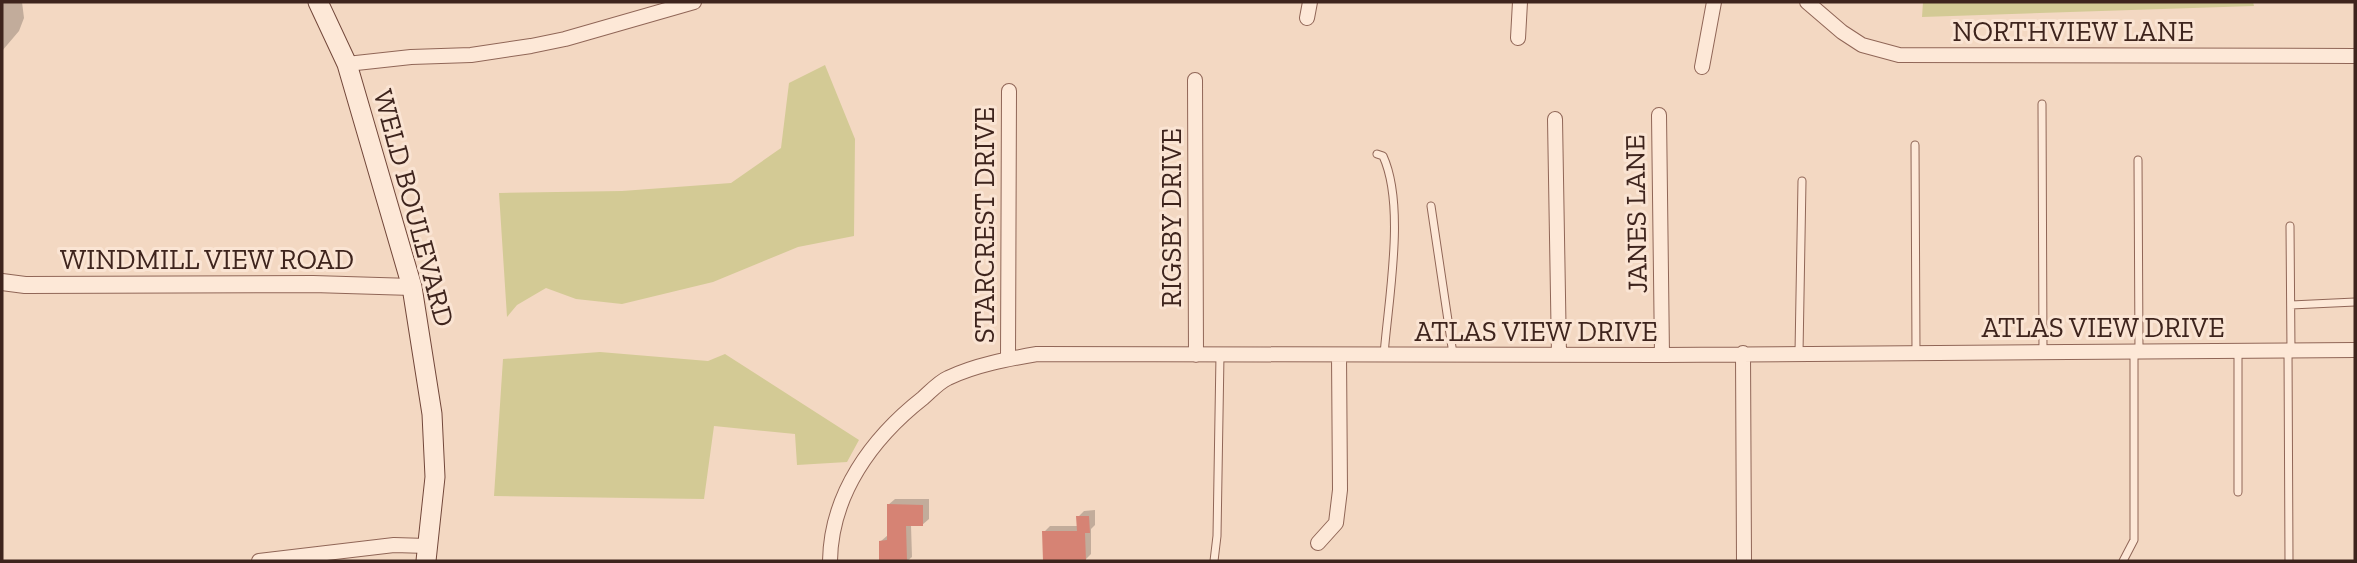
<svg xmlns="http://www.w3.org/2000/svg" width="2357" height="563" viewBox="0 0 2357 563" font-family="'Zilla Slab',serif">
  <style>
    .green { fill: #d3ca95 }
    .shadow { fill: #0003 }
    .building { fill: #d68374 }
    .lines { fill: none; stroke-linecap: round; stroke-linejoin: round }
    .service-casing { stroke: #906657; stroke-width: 9 }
    .minor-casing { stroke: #906657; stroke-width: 16 }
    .tertiary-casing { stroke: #906657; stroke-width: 18 }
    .secondary-casing { stroke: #72473a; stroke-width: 21 }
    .service { stroke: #fde8d7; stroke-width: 7 }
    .minor { stroke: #fde8d7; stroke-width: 14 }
    .tertiary { stroke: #fde8d7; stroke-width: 16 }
    .secondary { stroke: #fde8d7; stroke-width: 19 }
    .labels { text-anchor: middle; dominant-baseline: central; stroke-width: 6; stroke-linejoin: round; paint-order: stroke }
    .street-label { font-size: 28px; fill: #3e241d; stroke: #fae4d3 }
  </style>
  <rect width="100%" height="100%" fill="#f3d8c2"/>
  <path class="green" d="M1923 2H2253L2254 6 1922 17Z
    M825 65 855 139 854 236 798 247 713 282 622 304 576 299 546 288 517 305 507 317 499 193 622 191 731 183 781 148 789 83Z
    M600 352 708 361 725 354 859 440 847 462 797 465 795 434 714 426 704 499 494 496 503 359Z"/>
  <path class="shadow" d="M2 2H22L24 18 19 31 2 51Z
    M895 499H929V519L922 525H911L912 557 907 561H881V541L888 535V505Z
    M1095 510V525L1091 529V554L1085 560 1044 532 1050 526H1078V517L1084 511Z"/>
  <path class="building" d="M887 504 923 505V526H906L907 561H879V541L887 540Z
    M1076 516H1089L1090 533H1085L1086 561H1043L1042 531H1077Z"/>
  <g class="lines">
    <g class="service-casing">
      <path id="service" d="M2042 104 2043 352
        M1915 145 1916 352
        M1377 154 1383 156C1406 206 1388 301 1384 355
        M2138 160 2139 351
        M1431 206 1453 354
        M2290 226 2291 350
        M2291 305 2355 302
        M2238 351V492
        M2288 351 2289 561
        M1799 353 1802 181
        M1214 561 1217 536 1220 355
        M2123 561 2134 540V352"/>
    </g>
    <g class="minor-casing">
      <path id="minor" d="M1807 2 1842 32 1862 45 1899 55 2355 56
        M1307 18 1310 2
        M1518 38 1520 2
        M347 64 411 57 471 55 531 46 565 39 694 2
        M1702 67 1714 2
        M1195 80 1196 355
        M1659 115 1662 355
        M1555 119 1559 355
        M1743 353 1744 561
        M1008 359 1009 91
        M1318 543 1336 523 1340 490 1339 355
        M259 561 394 545 427 546
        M830 561C831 494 872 438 923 398 931 391 939 382 948 378 975 365 1008 359 1037 354L1662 355 2355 350"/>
    </g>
    <g class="tertiary-casing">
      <path id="tertiary" d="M2 282 25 285 313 284 412 287"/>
    </g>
    <g class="secondary-casing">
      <path id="secondary" d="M318 2 347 64 412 287 432 414 435 477 426 561"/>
    </g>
    <use href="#service" class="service"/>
    <use href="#minor" class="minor"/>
    <use href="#tertiary" class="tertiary"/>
    <use href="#secondary" class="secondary"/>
  </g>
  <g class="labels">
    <g class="street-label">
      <text x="2073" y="31">NORTHVIEW LANE</text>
      <text transform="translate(414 208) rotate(75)">WELD BOULEVARD</text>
      <text transform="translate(1636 214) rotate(-91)">JANES LANE</text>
      <text transform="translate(1171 218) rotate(-90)">RIGSBY DRIVE</text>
      <text transform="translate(984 225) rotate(-90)">STARCREST DRIVE</text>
      <text x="207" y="259">WINDMILL VIEW ROAD</text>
      <text x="2103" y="327">ATLAS VIEW DRIVE</text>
      <text x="1536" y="331">ATLAS VIEW DRIVE</text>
    </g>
  </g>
  <rect width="2357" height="563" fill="none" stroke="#3e241d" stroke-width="7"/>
</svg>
